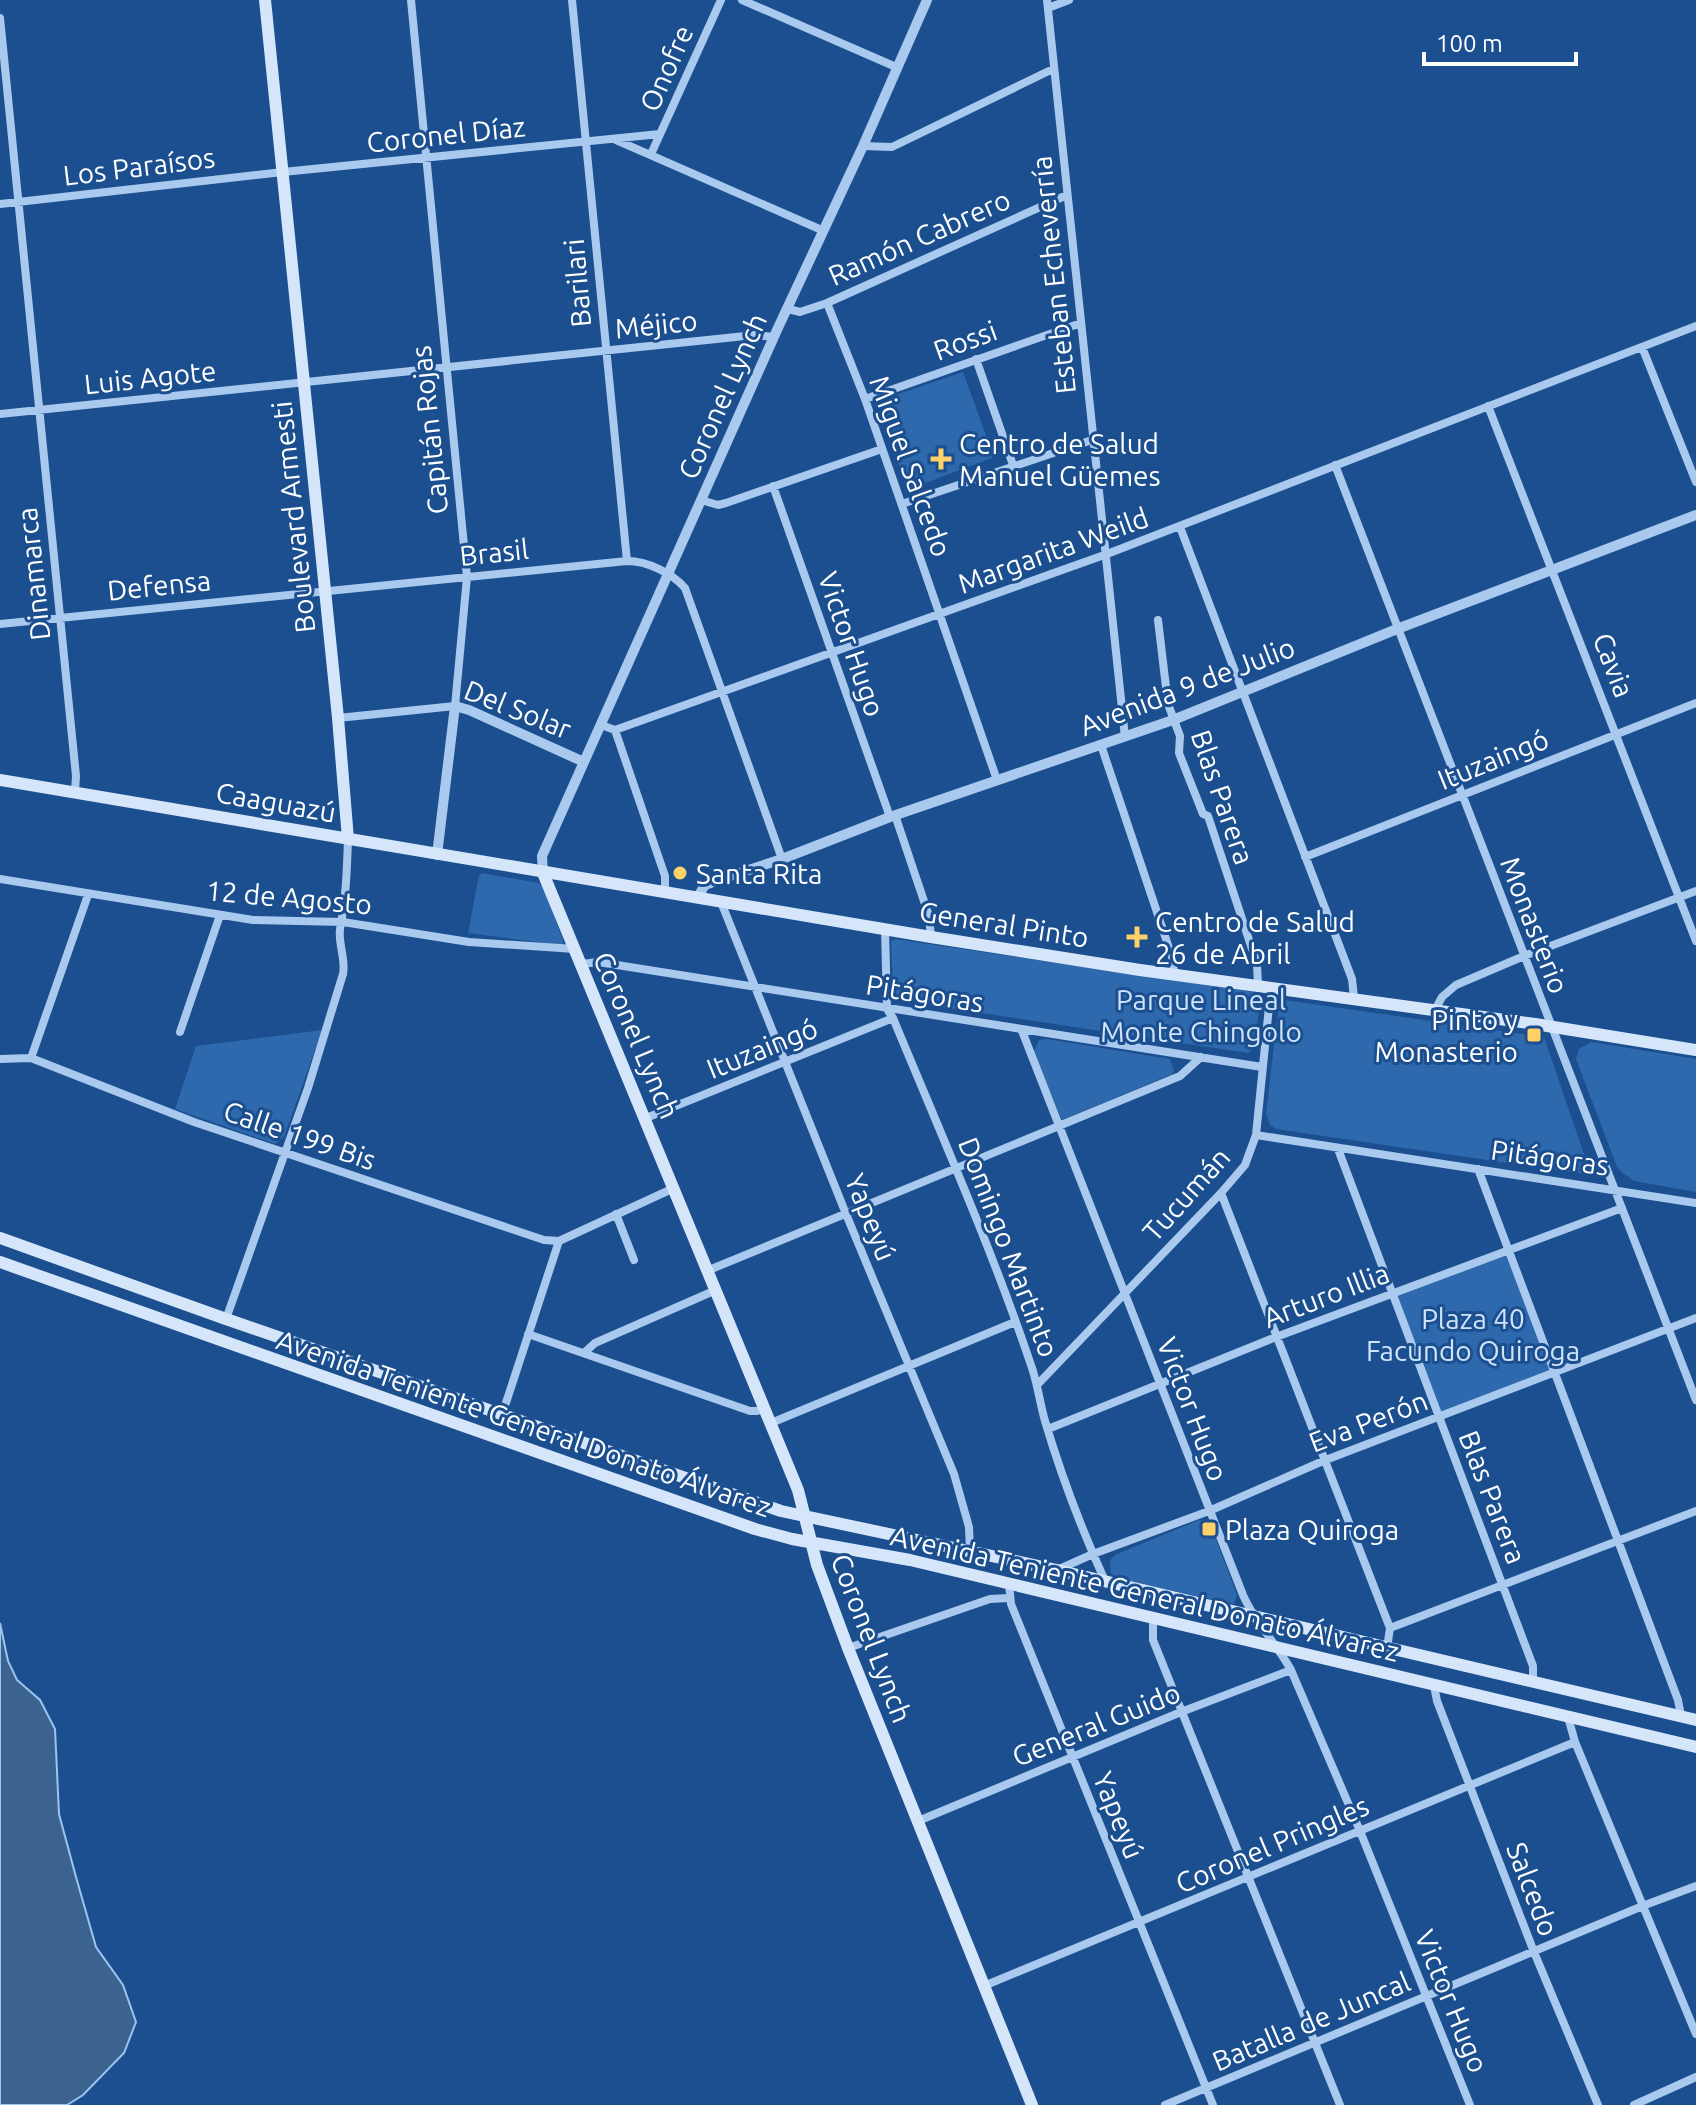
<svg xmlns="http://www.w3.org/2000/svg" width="1696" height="2105" viewBox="0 0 1696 2105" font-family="Ubuntu,sans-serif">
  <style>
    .green { fill: #2e69ad }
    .water { fill: #3c6290; stroke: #9cc4f0; stroke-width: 2 }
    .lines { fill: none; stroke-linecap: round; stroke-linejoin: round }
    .minor { stroke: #a9c9ee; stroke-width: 8 }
    .tertiary { stroke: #a9c9ee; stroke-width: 10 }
    .secondary { stroke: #d6e6fa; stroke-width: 12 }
    .poi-dot { fill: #ffd166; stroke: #1b4f8f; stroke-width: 3 }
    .labels { text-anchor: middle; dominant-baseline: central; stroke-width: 6; stroke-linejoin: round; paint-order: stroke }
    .street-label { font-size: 28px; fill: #fff; stroke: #1b4f8f }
    .poi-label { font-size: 28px; fill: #fff; stroke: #1b4f8f; text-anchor: start }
    .park-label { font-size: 28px; fill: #cfe3fa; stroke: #1b4f8f }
  </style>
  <rect width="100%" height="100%" fill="#1b4f8f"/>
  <path class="green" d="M963 372 994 457 907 490 878 401Z
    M482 873 539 883 544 889 564 943 560 945 468 933 479 875Z
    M895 939 1254 992 1260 998 1255 1047 1248 1053 901 1001 894 995 893 989 891 941Z
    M1284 1000 1544 1037 1585 1157 1583 1174 1276 1129 1270 1125 1266 1113 1278 1012 1279 1004Z
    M322 1030 284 1137 275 1144 175 1109 196 1046Z
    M1046 1039 1170 1059 1174 1070 1172 1074 1062 1120 1034 1052 1039 1040Z
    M1591 1042 1696 1059V1192L1634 1181 1623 1173 1617 1167 1576 1059 1579 1049Z
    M1507 1250 1555 1371 1438 1418 1392 1294Z
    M1199 1520H1205L1210 1524 1237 1595 1234 1604 1117 1579 1111 1573 1110 1560 1115 1555Z"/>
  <path class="water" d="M0 1623 8 1661 17 1680 40 1700 55 1729 59 1814 76 1877 96 1947 123 1985 136 2022 124 2053 83 2095 67 2105H0Z"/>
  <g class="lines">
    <path class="minor" d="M572 0 627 561
      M742 0 896 67
      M1047 0 1125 737
      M1048 8 1069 0
      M0 18 76 776 75 792
      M616 140 824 231
      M863 146 892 147 1053 69
      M651 154 721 0
      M0 204 283 172 660 134
      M827 303 865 399 997 780
      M788 309 800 312 827 303 1067 195
      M1642 347 1696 482
      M976 359 1013 465
      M865 399 1081 323
      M1488 406 1696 941
      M0 414 755 335 774 337
      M1335 465 1696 1400
      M773 486 890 817
      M701 500 718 505 726 503 882 449
      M902 504 1092 440
      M1180 527 1352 979 1354 998
      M1158 620 1168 704 1180 736 1179 753 1203 814 1208 816 1257 964 1258 985
      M0 624 627 561C647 561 672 573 685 588L782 859
      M338 718 455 706 467 577 411 0
      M601 725 615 730 1107 554 1696 326
      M615 730 665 876V893
      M1101 745 1173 960 1174 975
      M895 815 929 916 931 937
      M1305 857 1696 703
      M0 879 253 920 343 922 469 942 575 949
      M721 902 846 1214 954 1474 969 1527 970 1551
      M885 929 887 1009 893 1018C941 1134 992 1249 1032 1368 1038 1386 1040 1404 1045 1421 1061 1475 1082 1530 1105 1581
      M582 964 598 962 1262 1067
      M1435 1010 1442 997 1456 985 1524 956 1696 891
      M1022 1031 1243 1595C1255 1623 1277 1644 1291 1670L1360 1831 1470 2105
      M180 1032 220 915
      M31 1058 88 895
      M0 1059 31 1058 194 1122 544 1240 559 1241
      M646 1118 893 1018
      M1256 1135 1696 1203
      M1338 1149 1533 1666V1682
      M1478 1169 1678 1700 1681 1716
      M1221 1193 1390 1628 1387 1648
      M616 1214 634 1260
      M709 1270 1180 1076 1201 1057
      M226 1319 308 1088 343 974C346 959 338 944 340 929 346 899 347 869 348 839
      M528 1334 750 1411H757L764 1408
      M584 1353 595 1343 716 1290
      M1037 1385 1221 1193 1245 1165 1256 1135 1271 987
      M502 1415 559 1241 674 1188
      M771 1423 1015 1322
      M1048 1429 1276 1337 1622 1208
      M1057 1570 1093 1554 1209 1511 1323 1461 1696 1318
      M1009 1584 1011 1604 1213 2105
      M1153 1619V1640L1340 2105
      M1390 1628 1696 1511
      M848 1648 990 1599 1009 1598
      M1434 1686 1437 1701 1534 1952 1598 2105
      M1568 1717 1575 1742 1696 2034
      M918 1821 1181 1712 1291 1670
      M986 1985 1575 1742
      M1165 2105 1645 1905 1696 1886
      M1634 2105 1696 2077"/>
    <path class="tertiary" d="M437 855 455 706 469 710 584 762
      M543 873 542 856 777 330 863 146 927 0
      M697 898 705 885 718 880 782 859 890 817 1173 720 1397 629 1696 515"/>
    <path class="secondary" d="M265 0 338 718 348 839
      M0 780 931 937 1140 970 1535 1024 1696 1050
      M543 873 798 1490 817 1565 848 1648 1032 2105
      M0 1238 226 1319 781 1511 1057 1570 1696 1720
      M0 1262 755 1529 792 1539 910 1560 1696 1747"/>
  </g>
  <g class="poi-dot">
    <path d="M937 447h8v8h8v8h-8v8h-8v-8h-8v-8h8z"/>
    <circle cx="680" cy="873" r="8"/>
    <path d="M1133 925h8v8h8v8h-8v8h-8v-8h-8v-8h8z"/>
    <rect x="1526" y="1027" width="16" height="16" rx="4"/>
    <rect x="1201" y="1521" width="16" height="16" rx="4"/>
  </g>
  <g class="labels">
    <g class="street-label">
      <text transform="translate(666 68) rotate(-66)">Onofre</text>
      <text transform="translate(446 134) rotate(-6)">Coronel Díaz</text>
      <text transform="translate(139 166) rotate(-7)">Los Paraísos</text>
      <text transform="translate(919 237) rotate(-24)">Ramón Cabrero</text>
      <text transform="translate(1053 275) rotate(-96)">Esteban Echeverría</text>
      <text transform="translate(577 283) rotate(-95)">Barilari</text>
      <text transform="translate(656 324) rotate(-6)">Méjico</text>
      <text transform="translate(965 340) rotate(-20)">Rossi</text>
      <text transform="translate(150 377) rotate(-6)">Luis Agote</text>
      <text transform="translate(722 396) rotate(-66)">Coronel Lynch</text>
      <text transform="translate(429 430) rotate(-96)">Capitán Rojas</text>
      <text transform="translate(911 466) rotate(70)">Miguel Salcedo</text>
      <text transform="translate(293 517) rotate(-96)">Boulevard Armesti</text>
      <text transform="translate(1053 550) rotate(-20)">Margarita Weild</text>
      <text transform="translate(494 552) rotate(-6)">Brasil</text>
      <text transform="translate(33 574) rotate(-96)">Dinamarca</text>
      <text transform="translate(159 585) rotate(-6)">Defensa</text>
      <text transform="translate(852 644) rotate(71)">Victor Hugo</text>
      <text transform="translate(1614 665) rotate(69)">Cavia</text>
      <text transform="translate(1187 686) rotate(-21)">Avenida 9 de Julio</text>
      <text transform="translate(518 709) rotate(22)">Del Solar</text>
      <text transform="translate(1493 759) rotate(-22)">Ituzaingó</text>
      <text transform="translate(1223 797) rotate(71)">Blas Parera</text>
      <text transform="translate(276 802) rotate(10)">Caaguazú</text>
      <text transform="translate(289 897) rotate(5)">12 de Agosto</text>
      <text transform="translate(1004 924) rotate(9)">General Pinto</text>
      <text transform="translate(1535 925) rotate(69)">Monasterio</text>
      <text transform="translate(925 993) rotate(9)">Pitágoras</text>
      <text transform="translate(637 1035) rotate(67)">Coronel Lynch</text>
      <text transform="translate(762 1048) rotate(-22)">Ituzaingó</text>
      <text transform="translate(300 1135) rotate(19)">Calle 199 Bis</text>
      <text transform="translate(1550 1157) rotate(8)">Pitágoras</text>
      <text transform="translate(1186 1194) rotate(-48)">Tucumán</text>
      <text transform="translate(871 1217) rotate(68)">Yapeyú</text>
      <text transform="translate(1009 1247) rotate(69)">Domingo Martinto</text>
      <text transform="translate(1326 1295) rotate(-21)">Arturo Illia</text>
      <text transform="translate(1193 1409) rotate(69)">Victor Hugo</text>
      <text transform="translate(1368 1421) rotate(-21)">Eva Perón</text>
      <text transform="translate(524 1423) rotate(19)">Avenida Teniente General Donato Álvarez</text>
      <text transform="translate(1493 1497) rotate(69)">Blas Parera</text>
      <text transform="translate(1145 1593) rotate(13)">Avenida Teniente General Donato Álvarez</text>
      <text transform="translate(872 1638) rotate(69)">Coronel Lynch</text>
      <text transform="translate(1096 1724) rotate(-22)">General Guido</text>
      <text transform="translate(1119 1815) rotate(68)">Yapeyú</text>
      <text transform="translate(1272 1844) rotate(-23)">Coronel Pringles</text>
      <text transform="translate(1533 1889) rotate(69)">Salcedo</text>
      <text transform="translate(1452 2001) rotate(68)">Victor Hugo</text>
      <text transform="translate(1311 2021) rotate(-23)">Batalla de Juncal</text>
    </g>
    <g class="poi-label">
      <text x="959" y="443">Centro de Salud<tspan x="959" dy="32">Manuel Güemes</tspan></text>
      <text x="696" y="873">Santa Rita</text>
      <text x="1155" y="921">Centro de Salud<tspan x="1155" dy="32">26 de Abril</tspan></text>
      <text x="1518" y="1019" text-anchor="end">Pinto y<tspan x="1518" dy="32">Monasterio</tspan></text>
      <text x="1225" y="1529">Plaza Quiroga</text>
    </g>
    <g class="park-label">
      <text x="1201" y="999">Parque Lineal<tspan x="1201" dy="32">Monte Chingolo</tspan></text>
      <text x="1473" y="1318">Plaza 40<tspan x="1473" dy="32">Facundo Quiroga</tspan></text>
    </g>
  </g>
  <path d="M1424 52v12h152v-12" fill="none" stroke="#ffffff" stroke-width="4"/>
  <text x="1436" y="52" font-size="24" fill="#ffffff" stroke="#1b4f8f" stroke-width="6" paint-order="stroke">100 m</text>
</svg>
